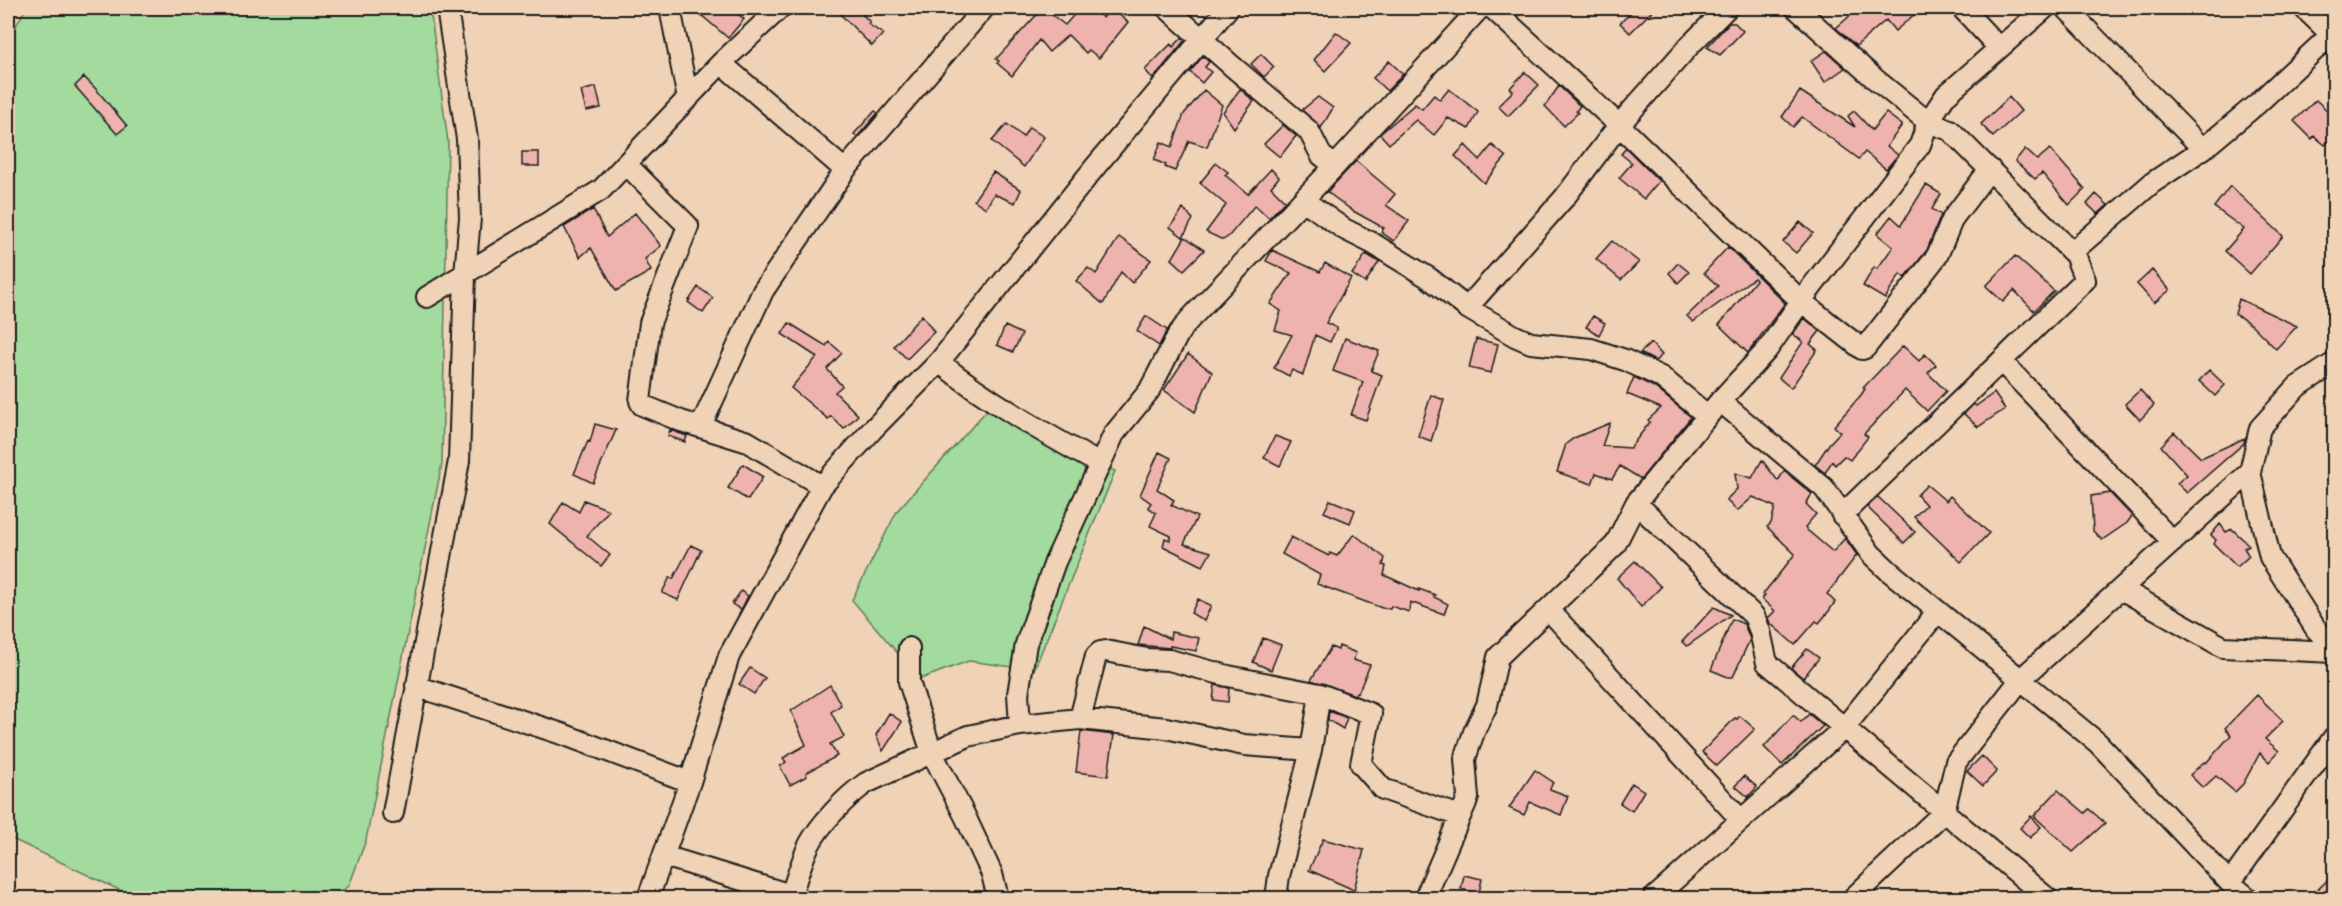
<svg xmlns="http://www.w3.org/2000/svg" width="2342" height="906" viewBox="0 0 2342 906" font-family="'Gochi Hand',sans-serif">
  <style>
    .green { fill: #a3da9e; stroke: #607b5d; stroke-width: 1.5 }
    .building { fill: #efb3ae; stroke: #1c1c1c; stroke-width: 1.5 }
    .lines { fill: none; stroke-linecap: round; stroke-linejoin: round }
    .street-casing { stroke: #1c1c1c; stroke-width: 24 }
    .street { stroke: #f0d3b6; stroke-width: 20 }
  </style>
  <rect width="100%" height="100%" fill="#f0d3b6"/>
  <filter id="ink" filterUnits="userSpaceOnUse"><feTurbulence type="fractalNoise" baseFrequency=".0167" numOctaves="2"/><feDisplacementMap in="SourceGraphic" scale="12" xChannelSelector="R" yChannelSelector="G"/><feConvolveMatrix kernelMatrix="1 2 1 2 8 2 1 2 1" color-interpolation-filters="sRGB"/></filter>
  <g filter="url(#ink)">
    <path class="green" d="M26 8H430L448 142 442 464 366 840 349 886 331 898H136L8 837V40Z
      M987 410 1115 471 1034 670 969 661 920 679 852 600 897 511Z"/>
    <path class="building" d="M693 8H731L744 19 728 38Z
      M838 8H846L851 11 856 8 870 22 868 24 883 34 872 46 836 10Z
      M1043 8 1065 25 1080 8H1091L1103 18 1111 8 1128 22 1099 58 1089 50 1086 53 1068 35 1049 52 1039 40 1012 76 997 63 999 61 996 59Z
      M1636 8H1655L1630 33 1620 23Z
      M1859 8H1922L1895 31 1886 20 1856 46 1836 28Z
      M1729 23H1735L1743 31 1720 55 1707 47Z
      M1336 32 1351 43 1325 71 1314 60Z
      M1182 38 1185 40 1153 79 1145 70 1171 44 1173 47Z
      M1826 51 1845 68 1825 82 1811 61Z
      M1261 54 1274 67 1264 77 1251 64Z
      M1203 56 1209 62 1205 67 1211 72 1202 83 1190 72Z
      M1389 61 1403 74 1387 91 1373 78Z
      M1525 72 1539 85 1508 116 1498 106 1513 91 1510 88Z
      M84 77 96 89 127 126 117 134 75 86Z
      M1559 86 1580 106 1576 111 1578 113 1564 126 1545 106Z
      M596 87 601 108 586 111 581 91Z
      M1240 89 1254 101 1234 128 1223 112Z
      M1449 89 1478 112 1469 129 1448 118 1434 135 1416 120 1389 144 1380 134 1415 104 1422 109 1434 95 1440 100Z
      M1204 90 1222 105 1207 147 1189 141 1175 171 1165 167 1166 165 1154 160 1161 142 1172 147 1184 114Z
      M1800 91 1855 127 1848 116 1854 111 1872 130 1886 113 1902 125 1887 146 1898 155 1886 169 1865 152 1859 159 1802 117 1793 127 1782 117Z
      M1318 97 1333 108 1321 128 1302 110Z
      M2009 97 2021 111 1993 137 1981 124Z
      M2316 100 2334 117V135L2325 145 2314 136 2312 139 2294 121Z
      M875 111 878 113 857 137 854 134Z
      M1007 124 1023 137 1029 127 1044 137 1024 167 992 141Z
      M1283 125 1296 136 1280 157 1264 144Z
      M1465 145 1480 160 1492 145 1506 157 1484 183 1455 156Z
      M1626 148 1659 181 1644 199 1619 178 1632 163 1621 154Z
      M2025 149 2037 160 2050 149 2085 189 2069 205 2042 173 2035 179 2015 161Z
      M522 152H539V166H522Z
      M1356 161 1395 194 1386 205 1409 221 1394 241 1381 232 1384 228 1353 211 1327 192Z
      M1216 163 1228 172 1225 175 1248 194 1271 169 1279 177 1271 187 1285 201 1269 218 1255 205 1229 236 1223 240 1206 232 1226 205 1200 183Z
      M993 172 1021 190 1015 203 994 194 986 208 974 200Z
      M1926 185 1941 194 1932 209 1941 215 1927 250 1905 278 1900 274 1885 299 1863 286 1874 267 1877 269 1893 247 1877 234 1891 216 1901 225Z
      M2230 186 2283 236 2250 274 2225 251 2244 229 2214 207Z
      M2096 194 2108 205 2098 214 2087 204Z
      M593 209 607 237 635 213 661 246 645 259 651 271 616 291 591 248 580 257 564 227Z
      M1183 209 1193 219 1183 237 1170 227Z
      M1800 222 1813 233 1796 253 1783 242Z
      M1119 237 1151 260 1132 283 1121 272 1103 304 1076 281 1088 268 1096 274Z
      M1185 237 1204 250 1184 270 1172 259Z
      M1612 241 1639 262 1621 280 1596 259Z
      M1728 247 1785 303 1748 353 1719 325 1756 280 1754 278 1693 322 1687 316 1718 286 1704 273Z
      M1272 250 1320 272 1325 263 1351 278 1326 323 1337 328 1330 342 1315 335 1303 375 1292 370 1289 376 1274 368 1292 335 1275 330 1281 311 1270 304 1291 273 1266 261Z
      M1366 254 1379 262 1365 283 1352 274Z
      M2015 256 2054 291 2034 311 2014 290 2003 302 1986 286Z
      M1678 263 1689 272 1678 283 1669 273Z
      M2152 270 2170 290 2154 303 2137 284Z
      M698 287 713 298 703 313 688 302Z
      M2239 299 2297 326 2276 349 2252 325 2235 314Z
      M922 315 934 332 907 359 894 346Z
      M1146 316 1167 330 1159 346 1137 331Z
      M1593 316 1605 323 1599 335 1586 327Z
      M1804 318 1820 331 1810 344 1817 350 1791 388 1779 378 1803 342 1793 334Z
      M789 323 826 346 829 342 842 353 827 369 842 386 835 392 858 415 844 429 831 416 828 419 791 388 817 357 782 334Z
      M1005 326 1022 334 1013 352 997 345Z
      M1345 338 1379 351 1371 371 1382 375 1366 420 1351 415 1363 382 1333 371Z
      M1476 339 1498 344 1491 373 1469 368Z
      M1651 343 1662 355 1655 361 1640 353Z
      M1903 346 1919 361 1925 354 1936 365 1928 373 1946 391 1927 411 1905 390 1864 434 1868 437 1850 460 1844 456 1835 465 1832 461 1825 473 1815 465 1829 444 1840 432 1834 426 1861 395 1865 389 1863 388Z
      M1188 354 1212 372 1195 412 1164 390Z
      M2209 370 2225 385 2215 396 2199 381Z
      M1634 377 1654 387 1691 417 1641 479 1620 466 1612 479 1596 473 1592 484 1557 472 1566 444 1574 438 1610 423 1602 446 1630 448 1650 422 1648 420 1661 408 1627 394Z
      M2140 390 2154 405 2140 420 2125 404Z
      M1994 393 2005 409 1978 427 1964 414 1974 404 1976 406Z
      M1431 395 1444 400 1431 441 1418 436Z
      M595 424 616 430 593 483 574 474 588 441 590 442Z
      M670 430 687 436 685 442 668 436Z
      M2174 432 2201 458 2245 438 2244 443 2187 493 2177 483 2187 475 2161 446Z
      M1275 436 1291 442 1280 466 1264 458Z
      M1159 452 1171 458 1157 489 1174 500 1171 505 1197 517 1184 544 1211 552 1203 566 1163 546 1165 538 1170 540 1171 536 1150 526 1156 513 1148 507 1151 503 1140 495Z
      M1762 460 1778 481 1784 471 1812 494 1806 504 1816 514 1805 527 1807 530 1833 552 1845 538 1857 555 1827 594 1835 602 1829 611 1819 623 1816 621 1795 645 1770 623 1768 618 1775 611 1762 599 1765 595 1763 594 1795 554 1767 527 1771 523 1775 507 1753 497 1737 511 1726 500 1737 489 1735 473 1752 478Z
      M743 464 763 477 748 500 728 488Z
      M1927 485 1946 501 1950 496 1989 533 1961 562 1914 517 1926 505 1917 495Z
      M2110 493 2132 516 2127 523 2102 540 2093 531 2091 496Z
      M1878 497 1915 532 1904 543 1867 507Z
      M584 500 609 510 587 536 610 555 601 566 550 524 563 502 579 512Z
      M1330 500 1355 510 1350 523 1324 512Z
      M2220 524 2226 532 2232 529 2249 545 2244 548 2249 556 2237 567 2214 544 2216 540 2211 535Z
      M1354 534 1385 558 1383 565 1386 566 1384 575 1419 591V589L1435 595 1434 597 1448 604 1444 614 1410 602 1409 612 1391 606 1390 609 1382 608 1317 584 1320 575 1282 554 1291 537 1329 556 1330 553 1337 556Z
      M691 545 701 550 678 600 662 593 670 577 673 579Z
      M1635 561 1661 587 1641 607 1617 578Z
      M741 591 748 596 741 610 732 604Z
      M1198 599 1211 606 1204 621 1191 613Z
      M1714 607 1731 615 1687 646 1682 642Z
      M1732 619 1744 624 1750 639 1733 677H1728L1711 670Z
      M1144 626 1170 639 1171 632 1199 638 1196 651 1170 646V648L1138 645Z
      M1263 638 1281 645 1271 670 1253 662Z
      M1339 646 1356 653 1353 660 1370 665 1358 693 1356 692 1355 695 1311 680 1331 647 1338 650Z
      M1807 649 1819 658 1803 678 1791 668Z
      M750 668 765 678 754 694 739 684Z
      M830 685 841 705 831 712 844 737 830 744 837 756 806 773 807 776 790 785 780 766 786 762 783 758 806 745 791 711Z
      M1215 685 1229 688 1228 702 1213 700Z
      M2257 695 2283 721 2265 739 2279 751 2269 762 2260 753 2243 784 2235 792 2216 776 2203 788 2190 775 2204 762 2206 763 2231 735 2225 728Z
      M1329 711 1347 718 1343 729 1328 720Z
      M889 713 902 722 883 751 876 735Z
      M1809 714 1823 726 1782 765 1764 747 1793 715 1801 722Z
      M1740 716 1755 729 1717 766 1702 752 1735 718 1737 719Z
      M1081 731 1114 735 1108 776 1076 772Z
      M1982 756 1997 771 1983 786 1967 771Z
      M1535 770 1553 782 1550 789 1568 796 1561 815 1530 802 1524 815 1509 808Z
      M1744 776 1757 787 1748 797 1735 786Z
      M1632 783 1644 791 1632 811 1620 803Z
      M2058 790 2085 813 2089 809 2105 823 2073 852 2034 816Z
      M2031 816 2041 827 2030 838 2020 828Z
      M1323 839 1364 850 1354 890 1309 870Z
      M2334 874V898H2309Z
      M1464 875 1482 879 1479 893 1461 889Z"/>
    <g class="lines">
      <g class="street-casing">
        <path id="street" d="M670 8 688 99
          M1167 8 1232 66 1309 131 1321 155 1335 166
          M1492 8 1619 125 1801 301 1862 349 1865 348 1937 256 1953 218 1990 169
          M1796 8 1875 79 1928 122 1950 130 2072 252 2152 183 2203 149 2258 103 2332 34
          M1962 8 1999 48
          M2066 8 2203 149
          M2304 8 2334 37
          M721 63 845 170
          M627 165 688 226 650 323 640 401 642 405 681 421 748 442 822 486
          M1303 200 1344 229 1372 243 1429 278 1467 308 1515 336 1531 343 1591 349 1625 360 1661 377 1708 416
          M427 297 601 190 721 63 780 8
          M1467 308 1565 197 1619 125 1689 46 1727 8
          M2001 361 2173 542
          M939 362C989 402 1044 433 1100 464
          M2334 363 2297 387 2260 428 2250 472 2270 557 2316 629 2334 648
          M1720 401 1824 488 1871 554 1889 571 2098 743 2230 883 2248 898
          M701 426 763 291 845 170 984 8
          M1636 503 1754 616 1760 631 1767 663 2047 898
          M1842 515 2085 280 2074 252
          M2121 589 2223 647 2334 652
          M1548 609 1741 820
          M909 648V682L932 753 965 816 992 874 998 898
          M416 686 565 735 690 782
          M1080 719 1096 656 1100 652 1106 651 1147 659 1169 660 1228 676 1320 694 1371 714 1361 764 1383 789 1460 816
          M1020 725 1018 694 1026 644 1055 562 1114 434 1149 391 1179 333 1189 320 1335 166 1480 8
          M393 813 459 461 465 274 470 218 467 139 447 8
          M664 856 791 895
          M2230 883 2334 737
          M648 898 690 782 729 656 822 486 873 429 939 362 1095 167 1228 8
          M790 898C796 881 801 862 809 845 820 824 846 797 866 783L968 736 1020 725 1080 719 1166 728 1244 745 1311 750
          M1276 898 1279 876 1311 750 1320 694
          M1425 898 1468 798 1465 759 1474 732 1487 705 1498 657 1615 545 1636 503 1720 401 1767 350 1801 301 1920 145 1928 122 1946 95 2045 8
          M1654 898 1844 728 1938 611
          M1853 898 1944 812 1956 762 2021 679 2250 472"/>
      </g>
      <use href="#street" class="street"/>
    </g>
  </g>
  <rect width="2342" height="906" fill="none" stroke="#f0d3b6" stroke-width="30"/>
  <rect x="15" y="15" width="2312" height="876" fill="none" stroke="#1c1c1c" stroke-width="2" filter="url(#ink)"/>
</svg>
